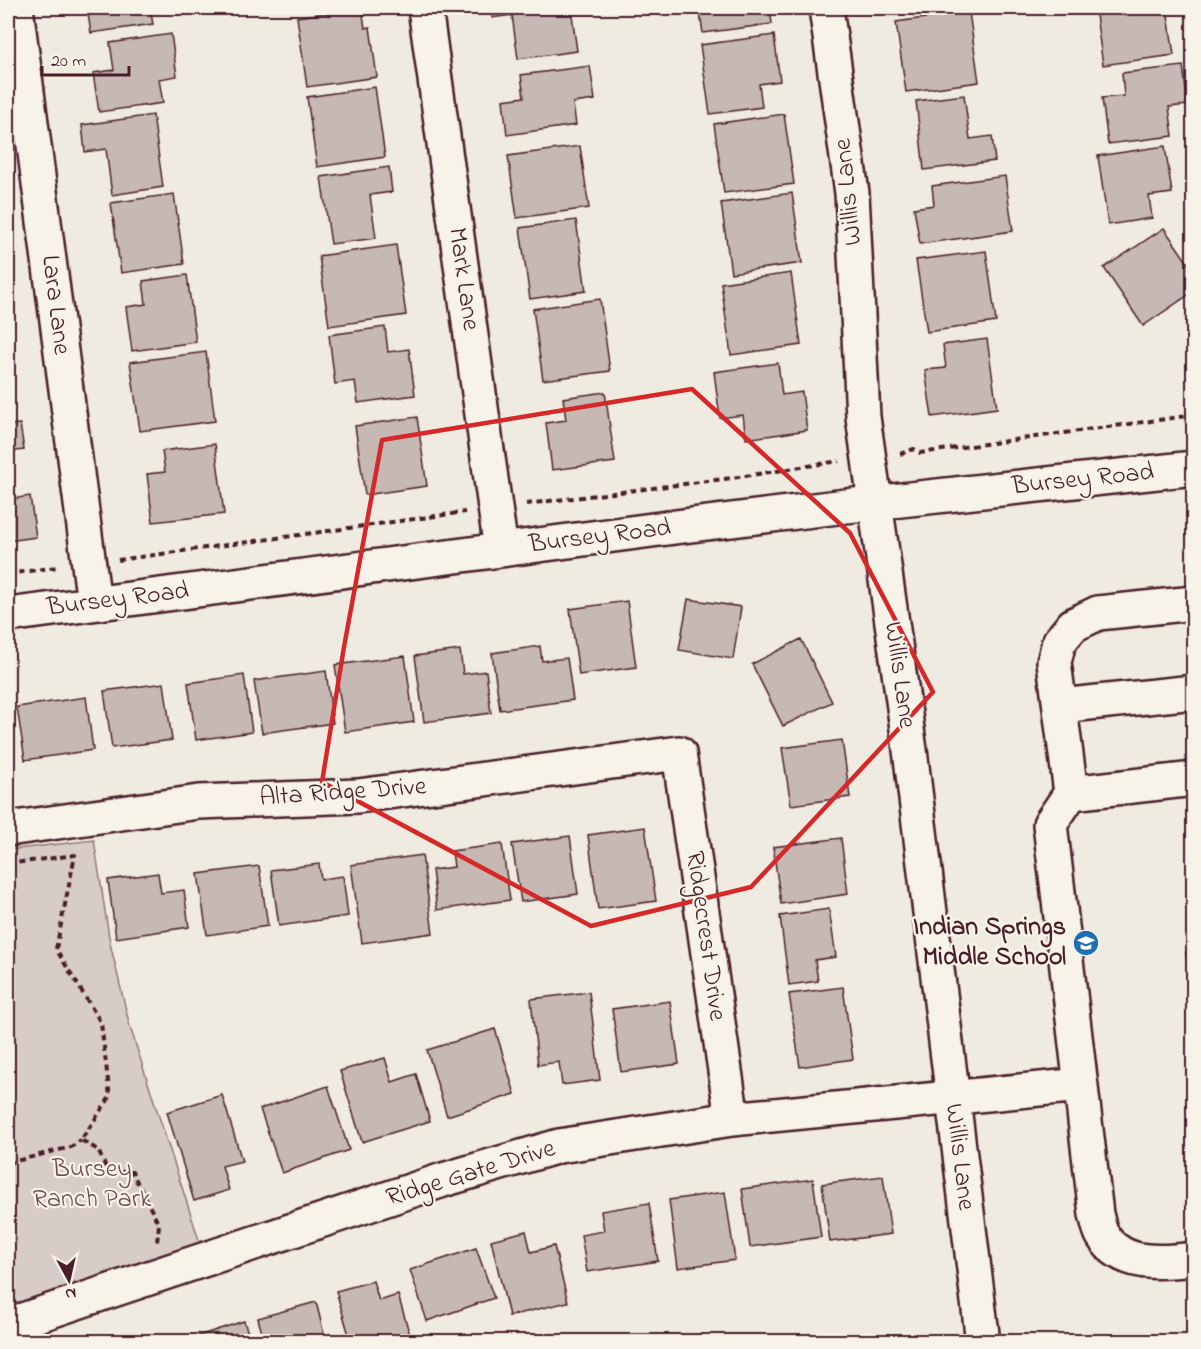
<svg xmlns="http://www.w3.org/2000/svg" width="1201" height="1349" viewBox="0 0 1201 1349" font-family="'Indie Flower',sans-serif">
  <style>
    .green { fill: #d8cdc6; stroke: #917678; stroke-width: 1.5 }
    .building { fill: #c6b8b3; stroke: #4a1f2b; stroke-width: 1.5 }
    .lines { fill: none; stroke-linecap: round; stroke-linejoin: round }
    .minor-casing { stroke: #4a1f2b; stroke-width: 38 }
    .path { stroke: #4a1f2b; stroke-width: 4; stroke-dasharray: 6 4.5; stroke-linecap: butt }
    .minor { stroke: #f7f3e8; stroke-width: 33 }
    .marked { fill: none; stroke: #d62828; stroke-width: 4.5; stroke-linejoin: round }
    .labels { text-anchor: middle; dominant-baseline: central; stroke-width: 4.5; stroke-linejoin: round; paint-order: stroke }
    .street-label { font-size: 26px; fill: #4a1f2b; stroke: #f7f3e8 }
    .poi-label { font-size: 26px; font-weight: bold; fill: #4a1f2b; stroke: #f7f3e8; text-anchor: end }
    .park-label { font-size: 26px; fill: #6e4a52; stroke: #f7f3e8 }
  </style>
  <rect width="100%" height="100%" fill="#f0ebe0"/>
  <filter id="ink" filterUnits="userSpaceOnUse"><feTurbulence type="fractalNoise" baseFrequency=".0167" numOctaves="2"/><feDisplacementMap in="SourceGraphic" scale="12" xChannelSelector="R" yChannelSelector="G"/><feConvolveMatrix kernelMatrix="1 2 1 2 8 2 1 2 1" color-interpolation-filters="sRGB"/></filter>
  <g filter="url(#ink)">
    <path class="green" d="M94 840 110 943 130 1027 200 1243 8 1306V850Z"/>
    <path class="building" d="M87 8H150L153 24 91 33Z
      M362 8 365 28 370 27 377 77 307 87 297 17Z
      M491 8H571L577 51 518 59 512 15 492 18Z
      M699 8H770L772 24 703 33Z
      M1095 8H1167L1174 55 1103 65Z
      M969 12 979 82 906 92 896 22Z
      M171 34 177 76 159 79 163 103 99 112 93 73 114 70 110 43Z
      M774 35 780 81 759 84 762 107 710 114 700 45Z
      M590 66 595 100 573 103 576 125 507 135 503 100 524 97 521 75Z
      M1183 66 1188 105 1169 107 1173 136 1108 144 1102 98 1124 96 1122 73Z
      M375 87 385 157 317 167 307 97Z
      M964 95 970 139 992 136 995 161 924 170 916 101Z
      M784 114 794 184 724 193 714 124Z
      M153 115 163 187 112 195 106 149 85 152 82 125Z
      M580 146 589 208 517 218 508 156Z
      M1165 146 1172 193 1149 196 1152 218 1108 225 1098 156Z
      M389 167 392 192 370 195 376 238 331 244 321 177Z
      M1005 176 1013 231 920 244 914 208 934 205 932 186Z
      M792 193 802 263 731 273 721 203Z
      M174 194 184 264 121 273 111 203Z
      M576 220 586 291 530 299 520 228Z
      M1164 228 1194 272V291L1143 326 1104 268Z
      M396 245 406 315 329 326 319 256Z
      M986 251 996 322 927 332 916 260Z
      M791 273 801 345 731 355 721 283Z
      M187 275 196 342 132 351 126 307 146 304 143 281Z
      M600 299 610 371 543 380 533 309Z
      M385 327 388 352 409 349 415 395 358 403 355 381 335 384 329 335Z
      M987 339 997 408 932 417 925 370 946 368 943 345Z
      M9 347 13 372 8 373V348Z
      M206 352 215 421 140 431 130 362Z
      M778 363 782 395 802 392 807 430 746 439 743 415 720 418 714 372Z
      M605 392 615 462 552 470 546 423 566 420 563 398Z
      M417 417 427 486 365 495 355 426Z
      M20 424 24 450 8 452V425Z
      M215 444 224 514 153 522 147 474 165 472 162 451Z
      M8 477 11 499 30 496 36 537 8 541Z
      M688 599 741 607 733 659 679 650Z
      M627 601 636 667 579 675 570 609Z
      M801 639 832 702 783 726 752 664Z
      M540 646 542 661 567 658 573 700 500 710 492 653Z
      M460 650 463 674 486 671 491 713 424 722 415 656Z
      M405 656 414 722 345 732 335 665Z
      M326 671 333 723 262 733 254 681Z
      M244 675 252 732 196 740 188 683Z
      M164 683 172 740 112 748 104 691Z
      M86 697 93 750 25 760 17 707Z
      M842 740 850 797 791 805 782 748Z
      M645 827 656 901 598 909 588 835Z
      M570 836 578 894 521 902 512 844Z
      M841 838 848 894 781 904 773 847Z
      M502 844 510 900 437 910 432 870 454 867 452 851Z
      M422 855 433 933 362 943 351 865Z
      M319 864 321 879 343 876 348 916 279 926 271 870Z
      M259 866 268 926 207 935 198 874Z
      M158 873 161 893 184 890 189 927 116 938 108 880Z
      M829 909 836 957 815 960 818 981 789 985 780 916Z
      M1194 951V1033H1193L1186 952Z
      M843 987 853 1059 800 1067 789 994Z
      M589 992 600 1080 562 1085 559 1062 538 1065 531 999Z
      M670 1001 679 1064 621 1072 612 1009Z
      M495 1029 515 1094 447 1116 427 1050Z
      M385 1058 392 1082 416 1074 430 1121 362 1142 340 1071Z
      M328 1086 349 1150 282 1173 260 1109Z
      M222 1095 242 1161 222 1166 229 1190 194 1201 167 1112Z
      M883 1176 891 1234 830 1242 822 1184Z
      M813 1179 821 1237 750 1247 742 1189Z
      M725 1192 735 1260 678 1268 669 1200Z
      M649 1203 658 1261 587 1272 581 1235 604 1231 601 1211Z
      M526 1231 531 1252 554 1246 568 1302 509 1316 491 1240Z
      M476 1248 494 1298 427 1321 410 1270Z
      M373 1281 379 1301 398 1295 412 1342H351L336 1291Z
      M316 1302 326 1342H264L258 1318Z
      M244 1321 251 1342H199L198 1336Z"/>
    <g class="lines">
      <g class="minor-casing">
        <path id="minor" d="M16 8 94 603
          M425 8 501 550
          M826 8 852 193 863 417 910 750 983 1342
          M8 615 675 527 846 506 1194 468
          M1060 706 1194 692
          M1194 779 1071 793 1050 824 1096 1214C1098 1221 1099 1230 1103 1236 1122 1267 1162 1263 1194 1259
          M1071 793 1054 662 1059 642 1073 625 1098 613 1194 603
          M8 829 199 802 358 796 679 753 732 1119
          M8 1325 443 1180 559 1146 732 1119 1081 1085"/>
      </g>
      <path class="path" d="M900 454 914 449 920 453 1194 415
        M526 504 739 477 839 461
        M118 560 465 512
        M8 574 57 567
        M8 864 75 855 56 949 101 1023 110 1097 81 1140 98 1150 108 1172H132L159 1225 157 1242
        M8 1163 71 1147 81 1140"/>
      <use href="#minor" class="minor"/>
    </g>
  </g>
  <path class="marked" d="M692 389 850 533 933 692 751 887 591 926 322 782 344 647 382 440Z"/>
  <defs>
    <g id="school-disc" transform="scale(1.35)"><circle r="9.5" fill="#1f6fb2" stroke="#f7f3e8"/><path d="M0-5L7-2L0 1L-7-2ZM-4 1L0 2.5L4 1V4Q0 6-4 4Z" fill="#fff"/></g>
  </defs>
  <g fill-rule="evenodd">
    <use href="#school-disc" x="1086" y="943"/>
  </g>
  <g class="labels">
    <g class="street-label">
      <text transform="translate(849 192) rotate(-96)">Willis Lane</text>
      <text transform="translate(463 279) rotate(82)">Mark Lane</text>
      <text transform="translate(55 305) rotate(83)">Lara Lane</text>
      <text transform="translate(1083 480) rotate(-6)">Bursey Road</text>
      <text transform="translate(600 537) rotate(-7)">Bursey Road</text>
      <text transform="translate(118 600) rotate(-7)">Bursey Road</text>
      <text transform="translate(899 675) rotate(82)">Willis Lane</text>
      <text transform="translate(343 793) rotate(-4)">Alta Ridge Drive</text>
      <text transform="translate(705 936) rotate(82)">Ridgecrest Drive</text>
      <text transform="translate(959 1157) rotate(83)">Willis Lane</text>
      <text transform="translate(471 1174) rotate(-17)">Ridge Gate Drive</text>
    </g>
    <g class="poi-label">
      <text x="1066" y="928">Indian Springs<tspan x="1066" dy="30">Middle School</tspan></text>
    </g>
    <g class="park-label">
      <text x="92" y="1170">Bursey<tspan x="92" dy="30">Ranch Park</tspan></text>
    </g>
  </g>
  <rect width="1201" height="1349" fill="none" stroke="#f7f3e8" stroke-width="30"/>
  <rect x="15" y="15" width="1171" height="1319" fill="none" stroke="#4a1f2b" stroke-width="2" filter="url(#ink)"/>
  <g transform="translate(69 1280) rotate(172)" stroke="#f7f3e8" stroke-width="4.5" paint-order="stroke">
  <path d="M0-4.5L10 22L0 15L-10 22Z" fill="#4a1f2b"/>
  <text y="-9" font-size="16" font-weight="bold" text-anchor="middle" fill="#4a1f2b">N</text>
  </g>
  <path d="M42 66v9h87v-9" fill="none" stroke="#4a1f2b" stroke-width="3"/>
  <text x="51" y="66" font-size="18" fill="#4a1f2b" stroke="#f7f3e8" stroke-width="4.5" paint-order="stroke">20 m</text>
</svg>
